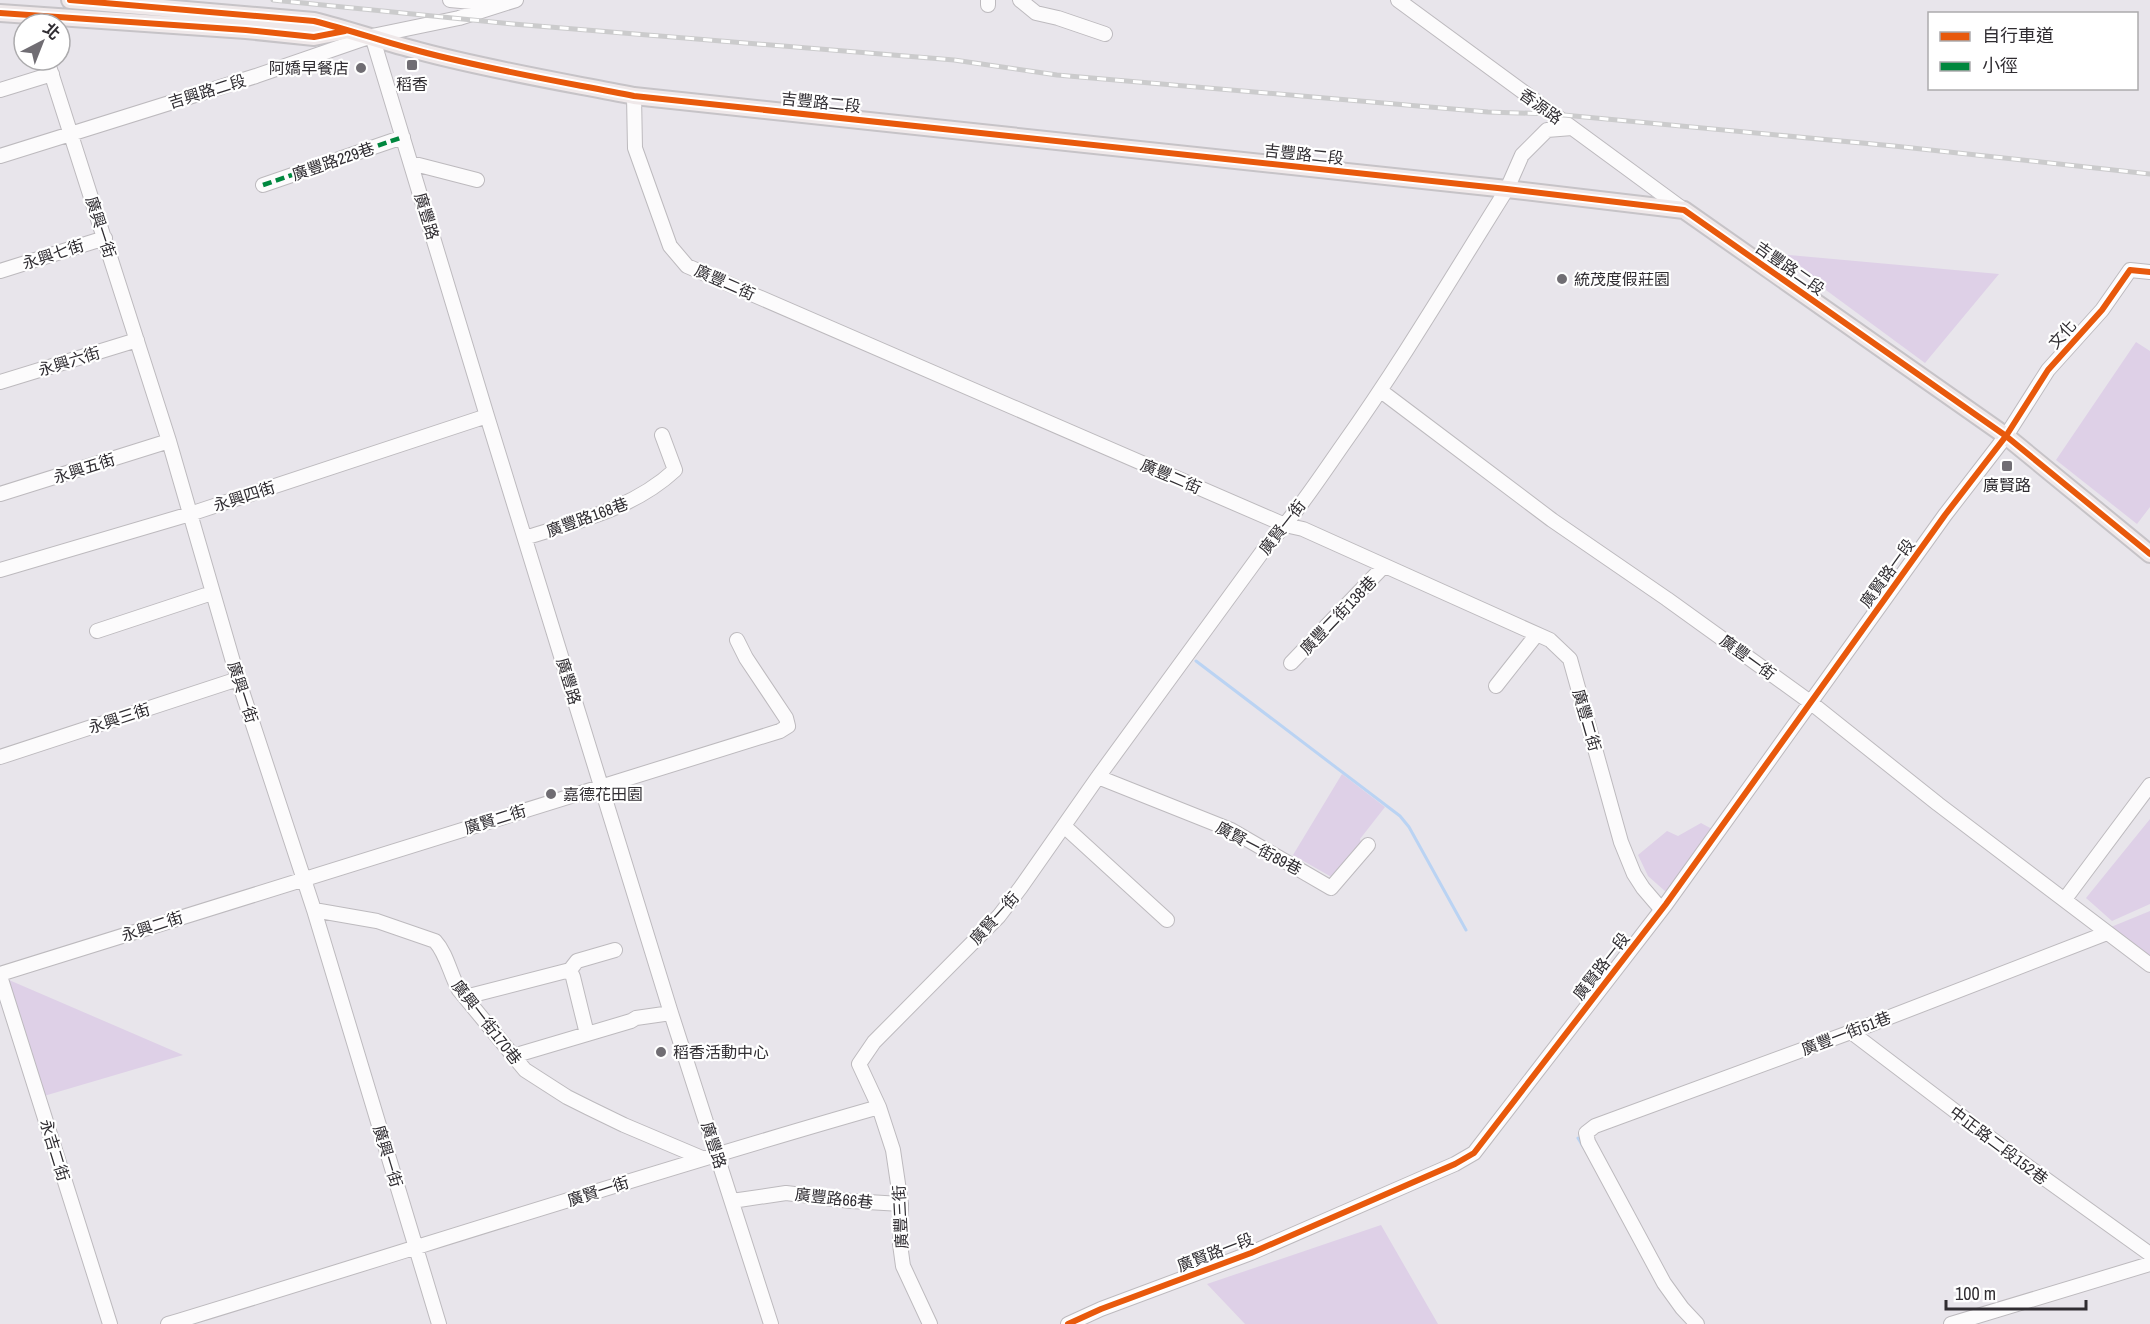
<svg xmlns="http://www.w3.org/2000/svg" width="2150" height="1324" viewBox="0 0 2150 1324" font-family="'Archivo Narrow','Noto Sans TC',sans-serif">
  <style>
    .green { fill: #ded0e7 }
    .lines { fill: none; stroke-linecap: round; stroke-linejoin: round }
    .stream { stroke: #bad3f3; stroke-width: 3 }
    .minor-casing { stroke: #bdbabe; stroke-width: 16 }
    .major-casing { stroke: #c6c3c7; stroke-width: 20 }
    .minor { stroke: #fcfbfc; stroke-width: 14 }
    .major { stroke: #efe8e9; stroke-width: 16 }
    .rail-casing { stroke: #cbcbcc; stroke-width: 5 }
    .rail { stroke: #fff; stroke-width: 3; stroke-dasharray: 9; stroke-linecap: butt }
    .quiet { stroke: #00873e; stroke-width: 4.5; stroke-dasharray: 9 4.5; stroke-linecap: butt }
    .cycleway-casing { stroke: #fff; stroke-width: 10 }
    .cycleway { stroke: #e8590c; stroke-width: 6 }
    .poi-dot { fill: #706d73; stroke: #fff; stroke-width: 2 }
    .labels { text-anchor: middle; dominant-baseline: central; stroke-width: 4.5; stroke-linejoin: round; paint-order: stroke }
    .poi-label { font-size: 16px; fill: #302d32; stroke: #fff; text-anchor: start }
    .street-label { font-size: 16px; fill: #302d32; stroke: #fff }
  </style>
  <rect width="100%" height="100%" fill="#e8e5eb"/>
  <path class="green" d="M1777 254 1999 274 1925 363Z
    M2136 342 2150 351V507L2137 524 2056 460Z
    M1342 774 1385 807 1360 839 1362 845 1335 879 1293 855Z
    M2150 819V904L2112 921 2086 898Z
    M1701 823 1712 829 1666 892 1648 876 1638 855 1667 831 1678 836Z
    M2150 911V956L2111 927Z
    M9 980 183 1055 44 1096Z
    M1381 1225 1438 1324H1245L1207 1284Z"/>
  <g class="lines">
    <path class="stream" d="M1196 661 1400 816 1409 827 1466 930
      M1578 1138 1584 1148"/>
    <g class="minor-casing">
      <path id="minor" d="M450 0 494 4
        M988 0V5
        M1020 0 1036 13 1058 18 1105 34
        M1398 0 1684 210
        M372 36 487 416 671 1013 771 1324
        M47 60 169 441 238 679 314 910 439 1324
        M0 90 52 74
        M634 96 635 148 670 246 687 266 1285 525 1303 529 1550 640 1570 659 1621 842 1634 874 1643 888 1661 909
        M0 156 256 76 372 36 459 18 516 0
        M411 163 477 180
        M263 185 403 137
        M0 271 105 238
        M0 382 137 340
        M1381 391 1552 520 1667 599 1810 702 1938 804 2150 965
        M0 494 169 441
        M525 538C578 521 633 509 675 470L662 435
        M0 570 190 514 487 416
        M97 631 212 593
        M1291 663 1384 566
        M1496 686 1537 634
        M0 757 238 679
        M1098 777 1231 830 1331 888 1368 845
        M1064 826 1167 920
        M2065 899 2150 785
        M314 910 377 921 435 941C447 954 450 974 459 990L525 1070 567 1097 589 1108 624 1125 702 1158
        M570 970 573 977 587 1034
        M0 974 780 731 788 726 786 718 746 658 737 640
        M0 976 110 1324
        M465 997 570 970 577 961 615 950
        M1851 1032 2026 1165 2150 1254
        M513 1056 631 1021 636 1018 671 1013
        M732 1201 786 1193 851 1201 901 1204
        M168 1324C405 1252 640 1175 879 1107
        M930 1324 903 1266 900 1244 901 1204 893 1150 879 1107 859 1064 874 1042 999 916 1021 887 1098 777 1268 544C1296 514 1319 479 1342 446 1401 363 1453 275 1507 189L1522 155 1547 130 1572 128
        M1068 1324 1101 1309 1251 1253 1455 1164 1474 1153 1666 904 1945 515 2006 436 2048 370 2102 310 2130 270 2150 272
        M1697 1324 1682 1308 1664 1283 1588 1142 1586 1133 1595 1126 1851 1032 2107 933
        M1951 1324 2150 1264"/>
    </g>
    <g class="major-casing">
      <path id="major" d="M70 0 314 21C350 30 384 42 419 51 490 70 563 82 634 96L1507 189 1684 210 2006 436 2150 554
        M0 13 246 30 314 37 344 31"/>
    </g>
    <use href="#minor" class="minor"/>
    <use href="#major" class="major"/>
    <g class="rail-casing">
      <path id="rail" d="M273 0 513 24 954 60 1057 75 1488 112 1553 114 1894 146 2150 174"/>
    </g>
    <use href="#rail" class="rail"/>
    <path class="quiet" d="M263 185 403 137"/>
    <g class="cycleway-casing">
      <path id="cycleway" d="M70 0 314 21C350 30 384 42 419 51 490 70 563 82 634 96L1507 189 1684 210 2006 436 2150 554
        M0 13 246 30 314 37 345 31
        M1068 1324 1101 1309 1251 1253 1455 1164 1474 1153 1666 904 1945 515 2006 436 2048 370 2102 310 2130 270 2150 272"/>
    </g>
    <use href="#cycleway" class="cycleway"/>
  </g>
  <g class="poi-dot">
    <rect x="406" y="59" width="12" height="12" rx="3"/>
    <circle cx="361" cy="68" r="6"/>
    <circle cx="1562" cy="279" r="6"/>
    <rect x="2001" y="460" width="12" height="12" rx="3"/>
    <circle cx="551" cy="794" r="6"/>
    <circle cx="661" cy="1052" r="6"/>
  </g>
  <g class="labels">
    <g class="poi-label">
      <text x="349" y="68" text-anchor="end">阿嬌早餐店</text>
      <text x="412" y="84" text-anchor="middle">稻香</text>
      <text x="1574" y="279">統茂度假莊園</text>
      <text x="2007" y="485" text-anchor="middle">廣賢路</text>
      <text x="563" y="794">嘉德花田園</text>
      <text x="673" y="1052">稻香活動中心</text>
    </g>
    <g class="street-label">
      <text transform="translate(207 91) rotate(-17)">吉興路二段</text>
      <text transform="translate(821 102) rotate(6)">吉豐路二段</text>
      <text transform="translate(1541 106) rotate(36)">香源路</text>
      <text transform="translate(1304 154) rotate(6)">吉豐路二段</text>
      <text transform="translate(333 161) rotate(-19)">廣豐路229巷</text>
      <text transform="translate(427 216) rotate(73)">廣豐路</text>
      <text transform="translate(101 227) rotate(72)">廣興一街</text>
      <text transform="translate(53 254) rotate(-18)">永興七街</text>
      <text transform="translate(1790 268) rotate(35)">吉豐路二段</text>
      <text transform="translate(725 282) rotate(24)">廣豐二街</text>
      <text transform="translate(2062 334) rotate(-48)">文化</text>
      <text transform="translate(69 361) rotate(-17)">永興六街</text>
      <text transform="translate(84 468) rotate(-18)">永興五街</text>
      <text transform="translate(1171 476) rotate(23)">廣豐二街</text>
      <text transform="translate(244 496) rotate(-18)">永興四街</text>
      <text transform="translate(587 517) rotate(-20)">廣豐路168巷</text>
      <text transform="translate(1282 527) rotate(-52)">廣賢一街</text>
      <text transform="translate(1887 573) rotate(-54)">廣賢路一段</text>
      <text transform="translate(1338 615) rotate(-46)">廣豐二街138巷</text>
      <text transform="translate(1748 657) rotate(36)">廣豐一街</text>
      <text transform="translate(569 681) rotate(73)">廣豐路</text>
      <text transform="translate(243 692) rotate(72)">廣興一街</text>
      <text transform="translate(119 718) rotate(-18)">永興三街</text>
      <text transform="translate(1587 720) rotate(74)">廣豐二街</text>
      <text transform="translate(495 819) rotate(-17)">廣賢二街</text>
      <text transform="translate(1259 848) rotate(28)">廣賢一街89巷</text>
      <text transform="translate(994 918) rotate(-48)">廣賢一街</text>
      <text transform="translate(152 926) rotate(-18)">永興二街</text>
      <text transform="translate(1601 966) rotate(-52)">廣賢路一段</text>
      <text transform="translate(487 1022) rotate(52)">廣興一街170巷</text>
      <text transform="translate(1846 1033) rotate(-21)">廣豐一街51巷</text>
      <text transform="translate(714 1145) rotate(72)">廣豐路</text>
      <text transform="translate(1999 1145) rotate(37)">中正路二段152巷</text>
      <text transform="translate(55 1150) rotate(73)">永吉二街</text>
      <text transform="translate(388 1156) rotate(73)">廣興一街</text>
      <text transform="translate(598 1191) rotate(-18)">廣賢一街</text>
      <text transform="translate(834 1198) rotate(6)">廣豐路66巷</text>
      <text transform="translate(900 1217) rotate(-93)">廣豐三街</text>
      <text transform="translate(1215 1252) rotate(-21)">廣賢路一段</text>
    </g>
  </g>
  <rect x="1928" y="12" width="210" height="78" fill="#ffffff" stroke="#acabad" stroke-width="1.5"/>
  <rect x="1940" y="32" width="30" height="9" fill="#e8590c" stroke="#acabad" stroke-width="1.5"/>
  <text x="1982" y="42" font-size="18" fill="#302d32">自行車道</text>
  <rect x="1940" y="62" width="30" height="9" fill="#00873e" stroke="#acabad" stroke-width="1.5"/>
  <text x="1982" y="72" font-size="18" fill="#302d32">小徑</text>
  <g transform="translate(42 42) rotate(42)"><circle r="28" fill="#ffffff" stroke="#acabad" stroke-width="1.5"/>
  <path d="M0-4.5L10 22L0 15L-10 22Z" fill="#706d73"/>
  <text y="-9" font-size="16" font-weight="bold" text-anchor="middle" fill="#302d32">北</text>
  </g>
  <path d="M1946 1300v9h140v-9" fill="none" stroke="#302d32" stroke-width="3"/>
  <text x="1955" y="1300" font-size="18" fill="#302d32" stroke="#ffffff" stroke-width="4.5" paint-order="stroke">100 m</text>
</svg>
